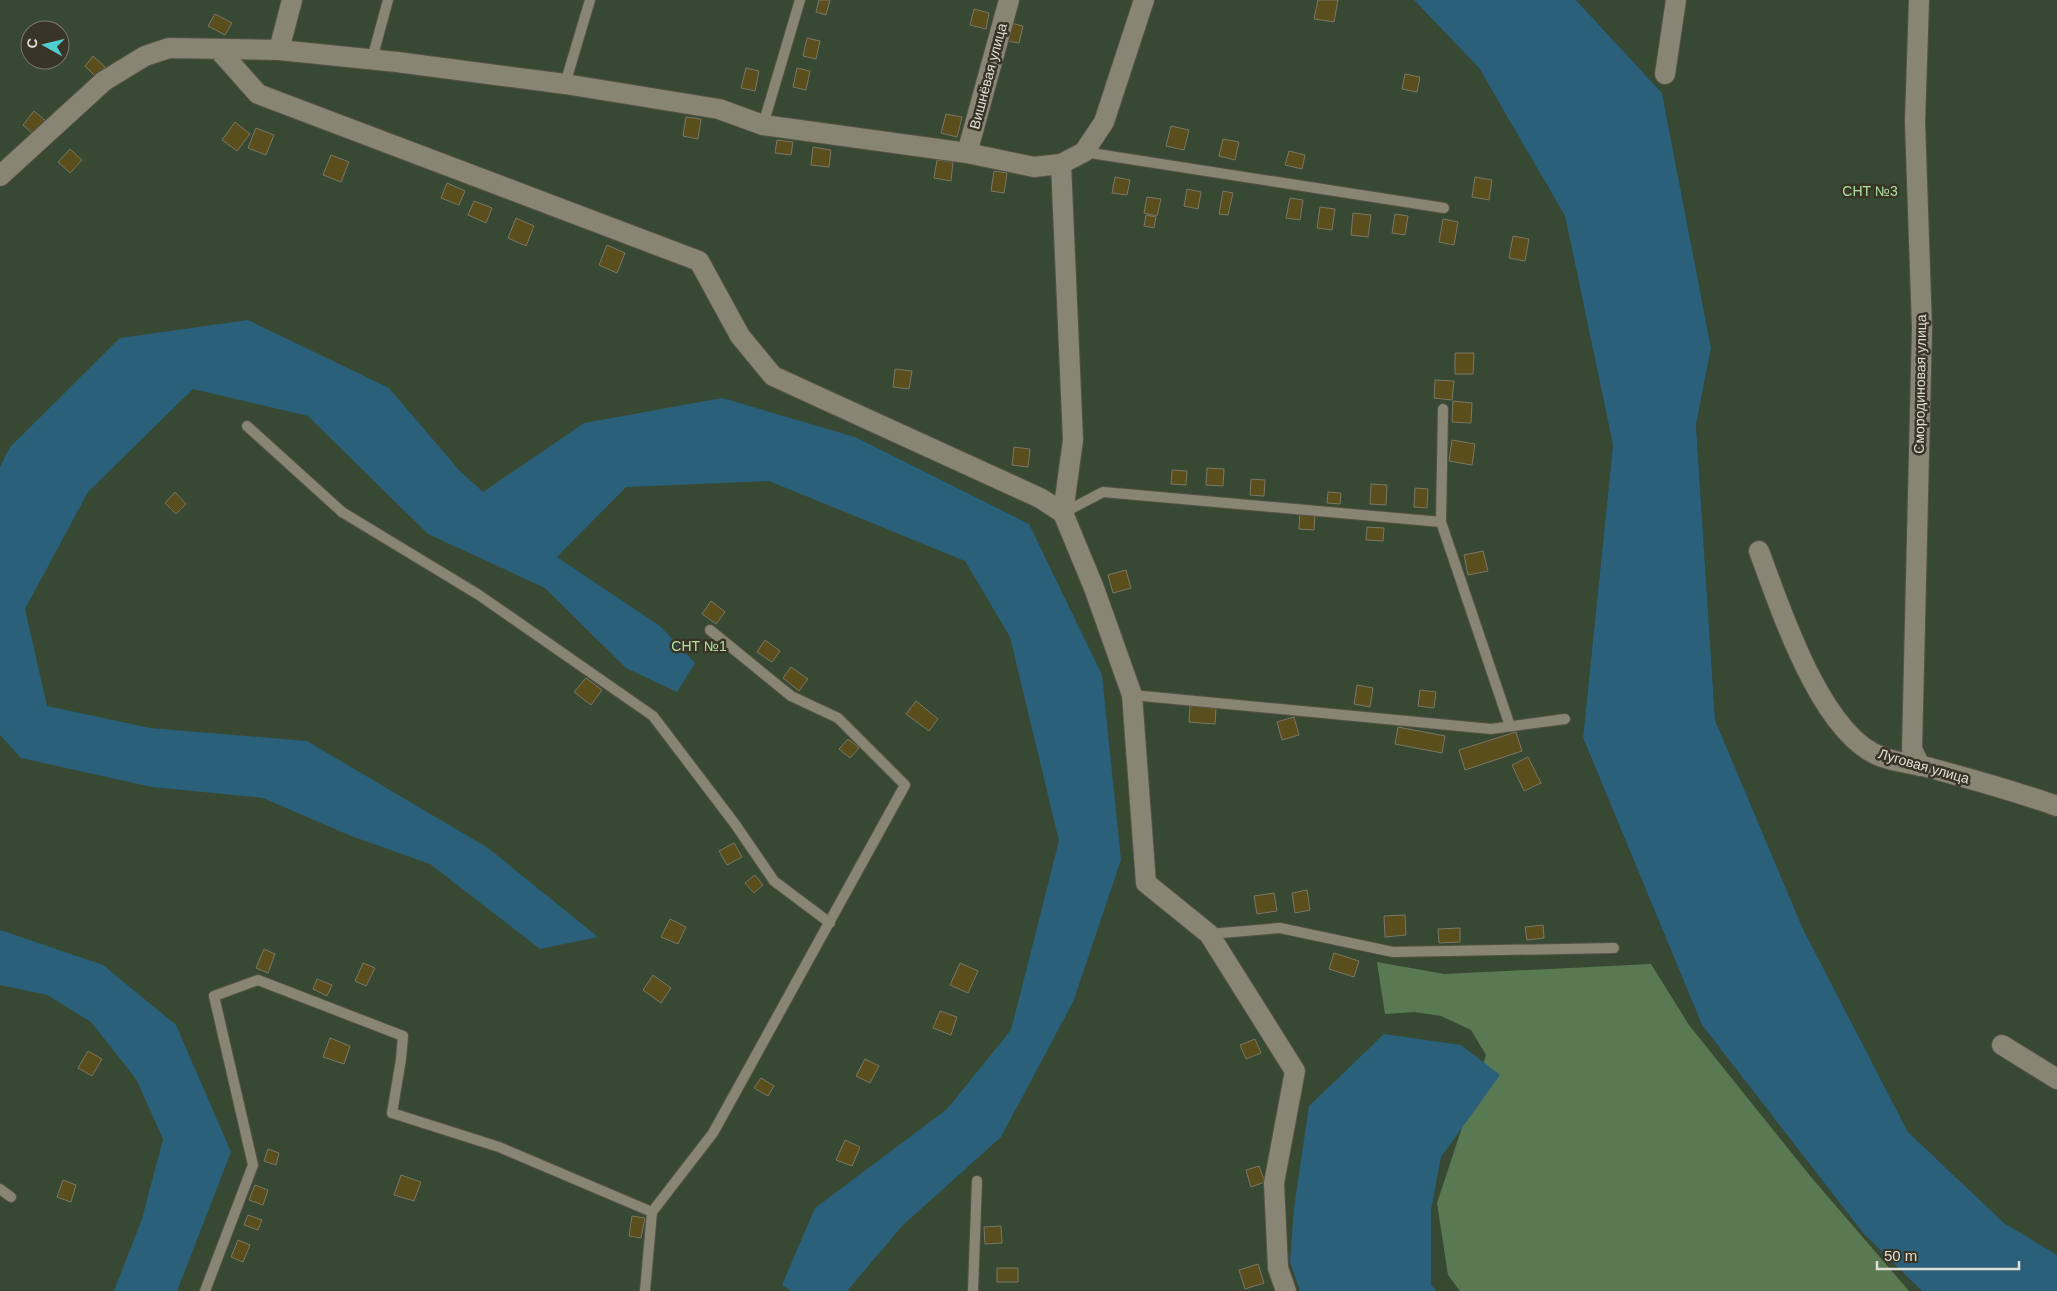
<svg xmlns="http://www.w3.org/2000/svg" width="2057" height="1291" viewBox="0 0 2057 1291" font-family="Helvetica,sans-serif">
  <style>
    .green { fill: #374933; fill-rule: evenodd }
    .forest { fill: #597952 }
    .water { fill: #2a6079 }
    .building { fill: #5a4e1c; stroke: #7b7666 }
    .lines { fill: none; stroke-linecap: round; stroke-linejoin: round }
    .service-casing { stroke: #565246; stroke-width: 12 }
    .minor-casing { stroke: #565246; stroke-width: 22 }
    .service { stroke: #898574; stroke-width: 10 }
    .minor { stroke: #898574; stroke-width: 20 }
    .labels { text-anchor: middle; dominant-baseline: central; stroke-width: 5; stroke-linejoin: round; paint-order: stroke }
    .street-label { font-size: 14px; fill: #e0ded5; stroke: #383426 }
    .park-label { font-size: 14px; fill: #afe2a3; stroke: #383426 }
  </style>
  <rect width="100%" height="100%" fill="#383426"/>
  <path class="green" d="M0 0H1414L1479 68 1565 216 1613 445 1583 739 1702 1025 1863 1233 1922 1291H0ZM30 30H60V60H30Z
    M1576 0H2057V1255L2004 1223 1908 1132 1803 929 1715 720 1696 425 1711 348 1662 93Z"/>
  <path class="forest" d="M1377 962 1444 974 1651 964 1689 1025 1811 1177 1909 1291H1460L1448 1275 1437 1203 1486 1055 1471 1030 1441 1016 1414 1012 1385 1014Z"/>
  <path class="water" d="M1414 0H1576L1662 93 1711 348 1696 425 1715 720 1803 929 1908 1132 2004 1223 2057 1255V1291H1922L1863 1233 1702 1025 1583 738 1613 445 1565 216 1479 68Z
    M248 320 389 388 459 470 483 492 584 423 722 398 855 437 1029 524 1102 675 1121 860 1073 1002 1001 1137 903 1225 847 1291H791L782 1285 815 1208 947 1109 1011 1030 1059 841 1010 637 965 561 769 481 626 487 557 557 660 626 695 663 677 692 626 668 545 588 428 534 308 416 193 389 88 492 25 609 47 706 150 728 307 741 488 848 598 937 540 949 430 864 351 836 263 798 152 787 21 758 0 735V467L10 447 120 338Z
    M0 930 103 965 176 1025 231 1152 177 1291H114L142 1219 163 1139 136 1079 91 1022 47 995 0 985Z
    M1384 1034 1461 1045 1500 1075 1441 1157 1431 1210V1285L1437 1291H1300L1290 1262 1294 1208 1309 1106Z"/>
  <path class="building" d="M819 0H830L826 15 816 12Z
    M1318 0H1338L1334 22 1314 19Z
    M974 9 989 13 986 29 970 25Z
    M215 14 232 23 225 35 208 26Z
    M1011 23 1023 26 1019 43 1007 41Z
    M807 38 820 41 816 59 803 56Z
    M93 56 105 67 96 77 85 66Z
    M746 68 759 71 755 91 741 88Z
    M797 68 810 71 806 90 793 87Z
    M1405 74 1420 77 1417 92 1402 89Z
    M34 111 46 121 34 135 23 125Z
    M946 114 962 117 957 137 941 133Z
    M686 117 701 119 698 139 683 136Z
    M235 122 250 134 237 151 222 140Z
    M1171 126 1189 130 1184 150 1166 146Z
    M256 128 274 135 266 155 248 148Z
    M1223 139 1239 142 1235 160 1219 156Z
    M777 140 793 142 791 155 775 153Z
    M813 147 831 150 829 167 811 165Z
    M70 149 82 160 70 173 58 162Z
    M1289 151 1305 155 1302 169 1285 165Z
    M331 155 349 162 341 182 323 175Z
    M937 160 953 162 951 181 934 178Z
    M994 171 1007 173 1004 193 991 191Z
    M1115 177 1130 180 1127 195 1112 193Z
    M1475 177 1492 180 1489 200 1472 197Z
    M447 183 465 191 459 205 441 198Z
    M1187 189 1201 192 1198 209 1184 206Z
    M1223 191 1233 193 1228 215 1219 214Z
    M1147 197 1161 199 1157 216 1144 213Z
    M1290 198 1303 200 1300 220 1286 218Z
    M474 201 492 208 486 223 468 215Z
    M1320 207 1335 209 1332 230 1317 228Z
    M1353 213 1371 215 1368 237 1351 235Z
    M1395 214 1408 216 1405 235 1392 233Z
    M1146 215 1156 217 1154 228 1144 226Z
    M516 218 534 226 526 246 508 238Z
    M1443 219 1458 222 1454 245 1439 242Z
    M1513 236 1529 239 1525 261 1509 258Z
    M607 245 625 253 617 273 599 265Z
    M1455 353H1474L1473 374H1455Z
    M895 369 912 371 909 389 893 387Z
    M1435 380 1454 381 1452 400 1434 398Z
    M1453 401 1472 403 1471 423 1452 422Z
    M1452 440 1475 444 1472 465 1449 461Z
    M1014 447 1030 449 1028 467 1012 465Z
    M1207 468 1224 469 1223 486 1206 485Z
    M1172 470 1187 471 1186 485 1171 484Z
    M1251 479 1265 480 1264 496 1250 495Z
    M1371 484 1387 485 1386 505 1370 504Z
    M1415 488 1428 489 1427 508 1414 507Z
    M175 492 186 504 176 514 165 503Z
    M1328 492 1341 493 1340 504 1327 503Z
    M1300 513 1315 514 1314 530 1299 529Z
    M1367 527 1384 528 1383 541 1366 540Z
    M1483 551 1488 571 1468 575 1464 555Z
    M1126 570 1131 588 1113 593 1108 575Z
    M711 601 725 612 716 624 702 614Z
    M765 640 780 651 772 662 757 652Z
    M791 667 808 679 799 691 783 678Z
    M586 678 602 690 591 705 574 692Z
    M1357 685 1373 688 1370 707 1354 704Z
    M1420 690 1436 692 1434 708 1418 706Z
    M916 701 938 719 929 731 906 714Z
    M1190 706 1216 708 1215 724 1189 722Z
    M1294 717 1299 735 1282 740 1277 722Z
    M1398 727 1445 736 1442 753 1395 744Z
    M1516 732 1522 751 1465 770 1459 750Z
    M848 739 859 748 850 758 839 749Z
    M1528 757 1541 783 1524 791 1512 765Z
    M734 843 742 857 727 865 719 851Z
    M755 875 763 885 754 893 745 883Z
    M1307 890 1310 910 1295 913 1292 893Z
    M1274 893 1277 911 1257 914 1254 896Z
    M1405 915 1406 935 1385 937 1384 916Z
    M670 919 686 927 678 944 661 937Z
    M1543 925 1544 938 1527 940 1525 927Z
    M1460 928V942L1439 943 1438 929Z
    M264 949 275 954 268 973 256 968Z
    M1334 953 1359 961 1354 977 1329 969Z
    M363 963 375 968 366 986 355 981Z
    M960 963 978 971 968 993 950 985Z
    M653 975 671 988 661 1003 643 990Z
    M317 979 332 985 327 996 313 989Z
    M940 1011 957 1017 951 1035 933 1028Z
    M330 1038 350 1046 344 1064 323 1057Z
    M1255 1039 1261 1053 1246 1059 1240 1045Z
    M88 1051 102 1059 92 1076 78 1068Z
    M865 1059 879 1066 870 1083 856 1076Z
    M761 1078 774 1086 768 1096 754 1088Z
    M845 1140 860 1147 852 1166 836 1160Z
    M268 1149 279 1153 276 1165 264 1161Z
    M1259 1166 1265 1182 1251 1187 1246 1170Z
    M401 1175 421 1182 414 1201 394 1195Z
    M63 1180 76 1185 71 1202 57 1197Z
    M255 1185 268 1190 263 1205 249 1200Z
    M248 1215 262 1220 258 1230 244 1225Z
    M632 1216 645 1218 641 1238 629 1236Z
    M1001 1226 1002 1243 985 1244 984 1227Z
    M238 1240 250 1245 243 1262 231 1257Z
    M1258 1264 1264 1283 1245 1289 1239 1270Z
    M997 1268H1018V1282H997Z"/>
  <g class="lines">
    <g class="service-casing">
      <path id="service" d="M372 59 388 0
        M565 84 590 0
        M763 125 800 0
        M1084 152 1444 208
        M247 426 342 512 479 595 653 716 735 824 774 881 830 923
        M1063 513 1103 492 1441 522 1510 726
        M1441 522 1443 409
        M1132 695 1491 729 1565 719
        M1209 934 1280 928 1393 952 1614 948
        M0 1189 11 1197
        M652 1212 713 1133 905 785 838 718 791 696 710 630
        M205 1291 253 1165 214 996 258 980 403 1036 401 1059 392 1113 499 1147 652 1212 645 1291
        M973 1291 977 1181"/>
    </g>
    <g class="minor-casing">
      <path id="minor" d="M1919 0 1915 122 1922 328 1912 749 1920 766
        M219 50 258 94 699 261 740 336 773 376 1040 498 1063 513 1094 588 1132 695 1146 883 1209 934 1295 1071 1274 1183 1278 1268 1286 1291
        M279 50 292 0
        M1665 74 1676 0
        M967 153 1009 0
        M1061 164 1073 440 1063 513
        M0 176 104 81 145 56 169 48 279 50 397 62 565 84 719 109 763 125 967 153 1034 167 1061 164 1084 152 1104 122 1144 0
        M1759 551C1780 607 1821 736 1882 757 1898 763 1917 764 1934 769 1975 780 2017 792 2057 806
        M2002 1045 2057 1079"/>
    </g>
    <use href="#service" class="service"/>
    <use href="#minor" class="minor"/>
  </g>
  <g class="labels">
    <g class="street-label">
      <text transform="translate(988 76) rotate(-75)">Вишнёвая улица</text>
      <text transform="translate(1920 384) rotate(-89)">Смородиновая улица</text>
      <text transform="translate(1924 766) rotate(16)">Луговая улица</text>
    </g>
    <g class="park-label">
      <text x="1870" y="191">СНТ №3</text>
      <text x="699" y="646">СНТ №1</text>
    </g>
  </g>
  <g transform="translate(45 45) rotate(278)"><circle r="24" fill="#383426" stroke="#7b786c"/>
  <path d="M0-4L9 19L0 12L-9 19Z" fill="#52cdd0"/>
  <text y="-8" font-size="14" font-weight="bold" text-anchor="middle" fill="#e0ded5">С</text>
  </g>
  <path d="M1877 1261v8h142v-8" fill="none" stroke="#e0ded5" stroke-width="2.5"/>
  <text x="1884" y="1261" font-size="15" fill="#e0ded5" stroke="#383426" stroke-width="4" paint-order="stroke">50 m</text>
</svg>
